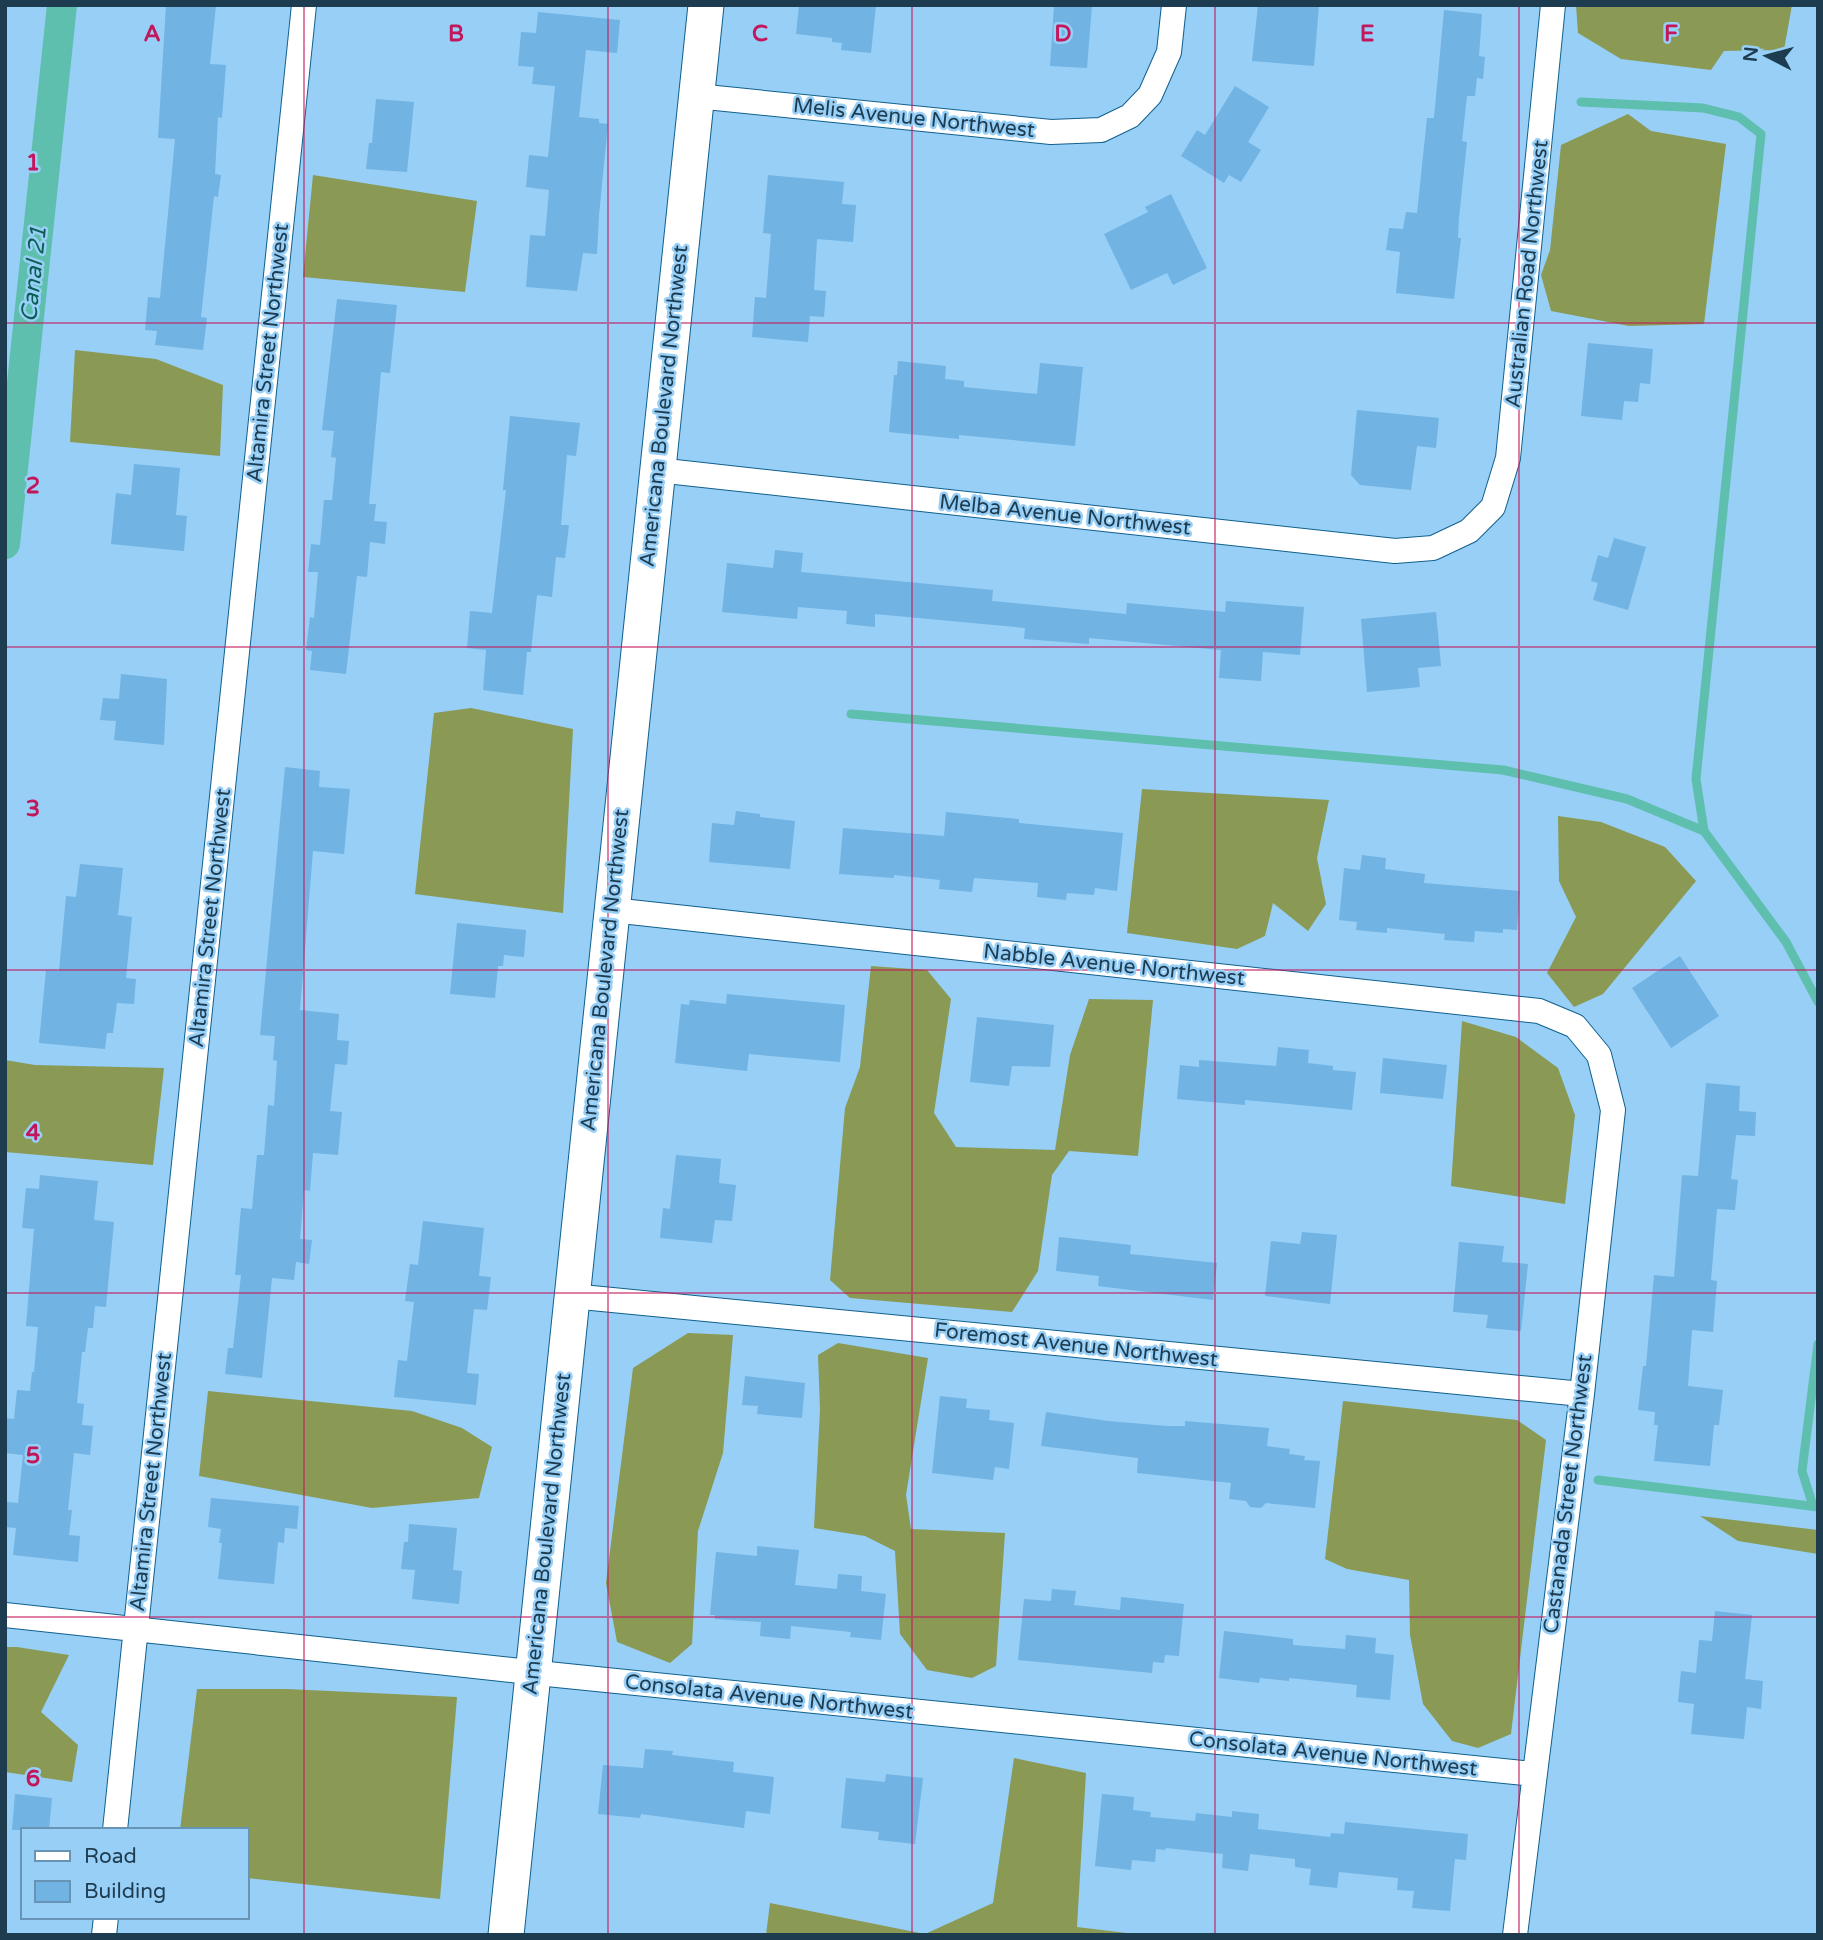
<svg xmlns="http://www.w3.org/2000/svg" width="1823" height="1940" viewBox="0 0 1823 1940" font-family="'Varela Round',sans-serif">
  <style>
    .forest { fill: #8a9a55 }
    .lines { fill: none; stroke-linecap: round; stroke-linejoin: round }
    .stream { stroke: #5fbfae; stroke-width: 9 }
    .canal { stroke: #5fbfae; stroke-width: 30 }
    .building { fill: #71b3e2 }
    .street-casing { stroke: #10608d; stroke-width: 26 }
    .secondary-casing { stroke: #10608d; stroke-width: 37 }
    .street { stroke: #fff; stroke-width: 24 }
    .secondary { stroke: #fff; stroke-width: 35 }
    .grid { fill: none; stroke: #c2185b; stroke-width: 2; stroke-opacity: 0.55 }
    .labels { text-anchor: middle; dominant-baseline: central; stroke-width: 5; stroke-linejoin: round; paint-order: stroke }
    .street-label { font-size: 21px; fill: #1e3c50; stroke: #97cff7 }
    .water-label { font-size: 23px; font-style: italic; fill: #0b5e53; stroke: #97cff7 }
    .grid-label { font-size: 23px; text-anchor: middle; font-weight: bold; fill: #c2185b; stroke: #97cff7; stroke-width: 5; stroke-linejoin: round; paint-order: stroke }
  </style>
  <rect width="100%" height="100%" fill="#97cff7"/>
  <path class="forest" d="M1576 5H1792L1784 50 1724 51 1711 70 1621 59 1578 33Z
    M1628 114 1651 131 1726 144 1704 324 1629 326 1551 311 1541 275 1550 250 1561 145Z
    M313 175 477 201 465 292 303 277Z
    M75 350 156 359 223 385 220 456 70 442Z
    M471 708 573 729 563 913 415 894 434 713Z
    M1142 789 1329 800 1317 858 1326 904 1308 931 1273 903 1265 936 1237 949 1127 933Z
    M1558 816 1601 822 1665 847 1696 881 1603 994 1574 1007 1547 973 1576 917 1559 881Z
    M871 966 927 970 951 999 934 1113 956 1147 1055 1150 1070 1055 1089 999 1153 1000 1138 1156 1069 1151 1052 1175 1038 1271 1012 1312 850 1298 830 1280 845 1108 860 1067Z
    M1462 1021 1516 1037 1558 1068 1575 1115 1565 1204 1451 1186Z
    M5 1060 35 1065 164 1068 153 1165 5 1152Z
    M688 1333 733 1335 723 1453 698 1531 692 1644 670 1663 617 1642 606 1583 633 1368Z
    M838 1343 928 1358 906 1495 911 1529 1005 1533 996 1666 972 1678 927 1670 900 1634 895 1551 865 1536 814 1528 820 1410 818 1355Z
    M208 1391 412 1411 462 1428 492 1447 479 1498 372 1508 199 1476Z
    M1343 1401 1517 1420 1546 1440 1511 1734 1478 1748 1452 1741 1423 1704 1410 1635 1409 1580 1347 1569 1325 1559Z
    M1700 1516 1818 1530V1554L1738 1541Z
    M5 1647H17L69 1655 41 1712 78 1745 72 1782 5 1772Z
    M197 1689H287L457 1697 440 1899 247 1878V1830H180Z
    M1014 1758 1086 1773 1077 1927 1143 1935H766L770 1903 925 1934 993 1903Z"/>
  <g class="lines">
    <path class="stream" d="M1581 102 1703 108 1739 117 1761 134 1696 779 1704 831
      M851 714 1503 770 1627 799 1704 831 1786 942 1818 1002
      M1598 1480 1818 1507
      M1813 1506 1802 1471 1818 1344"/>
    <path class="canal" d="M5 544 62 5"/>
  </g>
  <path class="building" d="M166 5H216L210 64 226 65 222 118 218 117 215 174 221 175 218 197 214 196 201 317 207 318 203 350 155 345 157 331 145 330 148 297 160 298 175 139 158 138Z
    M799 5H876L871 53 841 50 842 43 832 42V38L796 34Z
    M1054 5H1092L1087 68 1050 66Z
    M1258 5H1319L1314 66 1252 61Z
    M1444 10 1482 14 1479 56 1485 57 1483 79 1477 78 1475 96H1467L1462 141 1467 142 1459 218 1458 238H1461L1454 299 1396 293 1400 252 1386 250 1389 228 1403 229 1406 212 1417 213 1427 118H1434Z
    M538 12 620 20 617 53 586 50 579 117 599 119V123L608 124 599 215 597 254 583 253 577 291 526 287 530 235 545 236 549 190 526 187 529 155 548 157 555 86 532 84 534 67 518 66 521 32 536 33Z
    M1235 86 1269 107 1248 142 1261 150 1241 182 1229 175 1224 183 1181 156 1197 130 1205 135Z
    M376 99 414 102 407 172 366 169 369 143H372Z
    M768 175 844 182 842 204 856 205 853 242 817 239 814 290 826 291 824 317 810 316 808 342 752 337 755 297 766 298 771 234 763 233Z
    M1171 194 1207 268 1173 285 1167 273 1131 290 1104 234 1148 212 1145 207Z
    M337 299 397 305 390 373 381 372 369 504H376L374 521 387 522 385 544 370 542 367 577 357 576 346 674 310 670 312 651 306 650 310 617 314 618 318 572H308L311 544 320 545 324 500H332L336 458 331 457 334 431 322 430Z
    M1588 343 1653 349 1650 384 1640 383 1638 402 1624 401 1622 420 1581 416Z
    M898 361 946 366 945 379 964 381V387L1037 394 1040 363 1083 367 1075 446 959 435V439L889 432 894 375H897Z
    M1357 410 1439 418 1436 448 1417 446 1411 490 1360 485 1351 475Z
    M510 416 580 423 576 456 567 455 561 525H569L565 558 556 557 552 597 537 595 531 652H527L523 695 483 690 486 650 467 648 470 611 492 613 506 490H503Z
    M134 464 180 468 176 515 187 516 184 551 111 544 116 493 131 495Z
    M1614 538 1646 547 1628 610 1593 600 1598 583 1591 581 1598 555 1608 558Z
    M775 550 803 553 801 572 993 590 992 601 1126 614 1127 603 1225 612 1226 601 1304 607 1300 655 1263 652 1261 681 1219 678 1221 650 1089 638V644L1024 639 1025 628 875 614V627L846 624 847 611 798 607 797 619 722 612 727 563 773 568Z
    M1436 612 1441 666 1418 668 1420 687 1367 692 1361 619Z
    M121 674 167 679 164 745 114 740 116 721 100 720 103 698 119 699Z
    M285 767 320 771 319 787 350 789 344 854 313 851 300 1010 339 1014 337 1040 349 1041 347 1065 335 1064 330 1111 342 1112 338 1155 313 1153 310 1191 304 1190 300 1239 312 1240 309 1264 296 1262 294 1280 272 1278 262 1378 225 1374 228 1348H233L241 1275H235L241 1208 252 1209 257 1155H264L268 1105 274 1106 277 1061 273 1060 275 1036 260 1035Z
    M736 811 760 814V817L795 821 790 869 709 862 712 823 734 825Z
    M946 812 1019 819V823L1123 833 1117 891 1095 888 1094 895 1067 893 1066 900 1037 897 1038 883 974 878 972 892 939 889 940 880 894 875V878L839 874 843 828 944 836Z
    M1362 855 1386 858 1385 869 1425 874 1424 883 1520 891 1517 930 1503 929V933L1475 931 1474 942 1444 940 1445 934 1387 928V933L1356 930 1357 922 1339 920 1344 868 1360 870Z
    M80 864 123 868 118 915 132 917 126 978 136 979 134 1004 117 1003 113 1033H107L105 1049 39 1043 46 970 59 971 66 896 76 897Z
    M457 923 526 930 524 957 504 955 503 966H498L495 998 450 994Z
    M1680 956 1719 1016 1671 1048 1632 988Z
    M727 994 845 1005 840 1062 749 1054 747 1071 675 1063 681 1004 689 1005 690 1000 726 1004Z
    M977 1017 1054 1025 1050 1067 1012 1066 1009 1086 970 1082Z
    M1278 1047 1309 1050 1308 1063 1333 1066V1070L1356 1072 1352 1110 1245 1100V1105L1177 1099 1180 1065 1199 1067V1060L1276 1066Z
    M1383 1058 1447 1065 1443 1099 1380 1093Z
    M1706 1083 1740 1086 1739 1111 1756 1112 1755 1136 1736 1135 1731 1179 1738 1180 1735 1210 1717 1209 1711 1280 1717 1281 1713 1332 1692 1330 1688 1386 1723 1390 1719 1425H1714L1710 1466 1654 1461 1658 1425H1654L1655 1412 1638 1410 1643 1366H1646L1654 1275 1674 1277 1682 1175 1698 1176Z
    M676 1155 721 1159 719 1183 736 1185 732 1221 715 1220 712 1243 660 1238 663 1208 670 1209Z
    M40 1175 98 1181 94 1220 114 1222 106 1307 95 1306 93 1328H88L85 1352H82L77 1403 84 1404 82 1425 93 1426 90 1455 74 1453 68 1510H72L69 1535 80 1536 78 1562 13 1555 16 1528 5 1527 7 1502 18 1503 23 1455 5 1453V1418L14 1419 17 1390 30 1391 32 1372H34L38 1327 26 1326 34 1229 22 1228 26 1188 39 1189Z
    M423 1221 484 1228 479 1276 491 1277 487 1310 474 1309 467 1373 479 1374 476 1405 394 1397 398 1360 407 1361 414 1302 405 1301 410 1264 418 1265Z
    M1302 1232 1337 1235 1330 1304 1265 1296 1271 1241 1300 1244Z
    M1059 1237 1131 1245 1130 1254 1217 1263 1213 1300 1098 1286 1099 1276 1056 1271Z
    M1459 1242 1504 1246 1502 1262 1528 1264 1521 1331 1486 1328 1488 1315 1453 1312Z
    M745 1376 805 1383 802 1418 757 1414 758 1406 742 1405Z
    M940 1396 967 1399 966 1408 990 1410 989 1420 1014 1423 1009 1469 995 1467 993 1480 932 1473Z
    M1046 1412 1108 1421 1167 1426H1185V1421L1269 1428 1267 1446 1290 1449 1289 1454 1305 1456 1304 1460 1320 1461 1315 1508 1266 1503 1261 1508 1250 1507 1246 1501 1229 1499 1231 1483 1137 1473 1138 1458 1041 1446Z
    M211 1498 299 1506 297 1529 285 1528 284 1543 278 1542 274 1584 218 1579 222 1543H219L221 1529 208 1527Z
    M409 1524 457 1528 453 1570 462 1571 459 1604 412 1599 415 1570 401 1569 404 1542H408Z
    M757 1546 799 1550 795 1585 837 1589 838 1574 862 1576 861 1591 886 1594 881 1640 850 1637 851 1632 791 1626 790 1639 760 1636 761 1622 715 1619V1615H710L716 1552 757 1556Z
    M1052 1589 1076 1591 1074 1605 1120 1610 1121 1597 1184 1604 1179 1656 1165 1655 1164 1663 1153 1662 1152 1673 1018 1660 1024 1599 1051 1601Z
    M1715 1611 1752 1615 1745 1679 1763 1681 1761 1709 1747 1707 1744 1739 1691 1734 1694 1704 1678 1702 1681 1671 1696 1673 1699 1640 1712 1641Z
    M1224 1631 1293 1639V1645L1345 1649 1346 1635 1376 1638 1375 1653 1394 1655 1390 1700 1356 1697 1357 1685 1289 1678V1681L1260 1678 1259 1683 1219 1678Z
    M645 1749 673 1751 672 1755 734 1762 733 1772 774 1777 770 1814 746 1811 744 1828 641 1814 640 1818 598 1814 603 1765 643 1768Z
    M886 1774 923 1778 915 1844 878 1840 879 1832 841 1828 846 1778 885 1782Z
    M15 1794 52 1798 49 1830H12Z
    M1102 1794 1134 1797 1133 1810 1151 1812 1150 1817 1195 1821 1196 1813 1232 1817V1811L1259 1814 1258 1829 1330 1837 1331 1833 1344 1834 1345 1822 1468 1834 1466 1860 1455 1859 1450 1911 1412 1908 1414 1891 1397 1890 1398 1878 1339 1872 1337 1888 1309 1885 1311 1869 1295 1867V1859L1250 1854 1248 1871 1222 1868 1223 1854 1166 1848 1165 1850 1156 1849 1155 1862 1132 1860 1131 1870 1095 1866Z"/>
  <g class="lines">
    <g class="street-casing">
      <path id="street" d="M696 96 1051 132 1101 130 1130 116 1150 95 1169 52 1174 5
        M657 470 1395 551 1433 548 1469 531 1493 507 1508 458 1553 5
        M612 910 1539 1011 1575 1026 1599 1055 1613 1110 1582 1394 1515 1935
        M571 1296 1582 1394
        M5 1615 557 1675 1533 1774
        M115 1830 304 5
        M104 1935 106 1917"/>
    </g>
    <g class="secondary-casing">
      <path id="secondary" d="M506 1935 706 5"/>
    </g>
    <use href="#street" class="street"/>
    <use href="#secondary" class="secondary"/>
  </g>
  <path class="grid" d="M304 5V1935M608 5V1935M912 5V1935M1215 5V1935M1519 5V1935M5 323H1818M5 647H1818M5 970H1818M5 1293H1818M5 1617H1818"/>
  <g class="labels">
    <g class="street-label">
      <text transform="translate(914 118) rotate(6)">Melis Avenue Northwest</text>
      <text transform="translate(1527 274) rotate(-84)">Australian Road Northwest</text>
      <text transform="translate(268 353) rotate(-84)">Altamira Street Northwest</text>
      <text transform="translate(664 406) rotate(-84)">Americana Boulevard Northwest</text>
      <text transform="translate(1065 515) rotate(6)">Melba Avenue Northwest</text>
      <text transform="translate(210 918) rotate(-84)">Altamira Street Northwest</text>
      <text transform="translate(1114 965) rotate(6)">Nabble Avenue Northwest</text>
      <text transform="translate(605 970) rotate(-84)">Americana Boulevard Northwest</text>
      <text transform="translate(1076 1345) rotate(6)">Foremost Avenue Northwest</text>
      <text transform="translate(151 1482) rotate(-84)">Altamira Street Northwest</text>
      <text transform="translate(1568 1494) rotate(-83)">Castanada Street Northwest</text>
      <text transform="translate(547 1534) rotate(-84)">Americana Boulevard Northwest</text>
      <text transform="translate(769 1697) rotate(6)">Consolata Avenue Northwest</text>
      <text transform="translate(1333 1754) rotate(6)">Consolata Avenue Northwest</text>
    </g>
    <g class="water-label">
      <text transform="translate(34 274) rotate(-84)">Canal 21</text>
    </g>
  </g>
  <g class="grid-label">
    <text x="152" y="41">A</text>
    <text x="456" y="41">B</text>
    <text x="760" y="41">C</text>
    <text x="1063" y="41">D</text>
    <text x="1367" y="41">E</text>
    <text x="1671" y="41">F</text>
    <text x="33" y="170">1</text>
    <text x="33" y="493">2</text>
    <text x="33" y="816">3</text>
    <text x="33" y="1140">4</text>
    <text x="33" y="1463">5</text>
    <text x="33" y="1786">6</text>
  </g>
  <rect width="1823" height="1940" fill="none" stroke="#1e3c50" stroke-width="14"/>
  <rect x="21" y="1828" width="228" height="91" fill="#97cff7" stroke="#6794b4" stroke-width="2"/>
  <rect x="35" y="1851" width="35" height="10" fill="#ffffff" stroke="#6794b4" stroke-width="2"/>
  <text x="84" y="1863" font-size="21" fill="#1e3c50">Road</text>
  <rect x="35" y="1881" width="35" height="21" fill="#71b3e2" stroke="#6794b4" stroke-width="2"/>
  <text x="84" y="1898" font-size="21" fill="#1e3c50">Building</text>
  <g transform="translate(1767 56) rotate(276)" stroke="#97cff7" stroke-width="5" paint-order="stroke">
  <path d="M0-5L12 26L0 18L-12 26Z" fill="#1e3c50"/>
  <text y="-10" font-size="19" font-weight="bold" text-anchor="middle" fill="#1e3c50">N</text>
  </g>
</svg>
